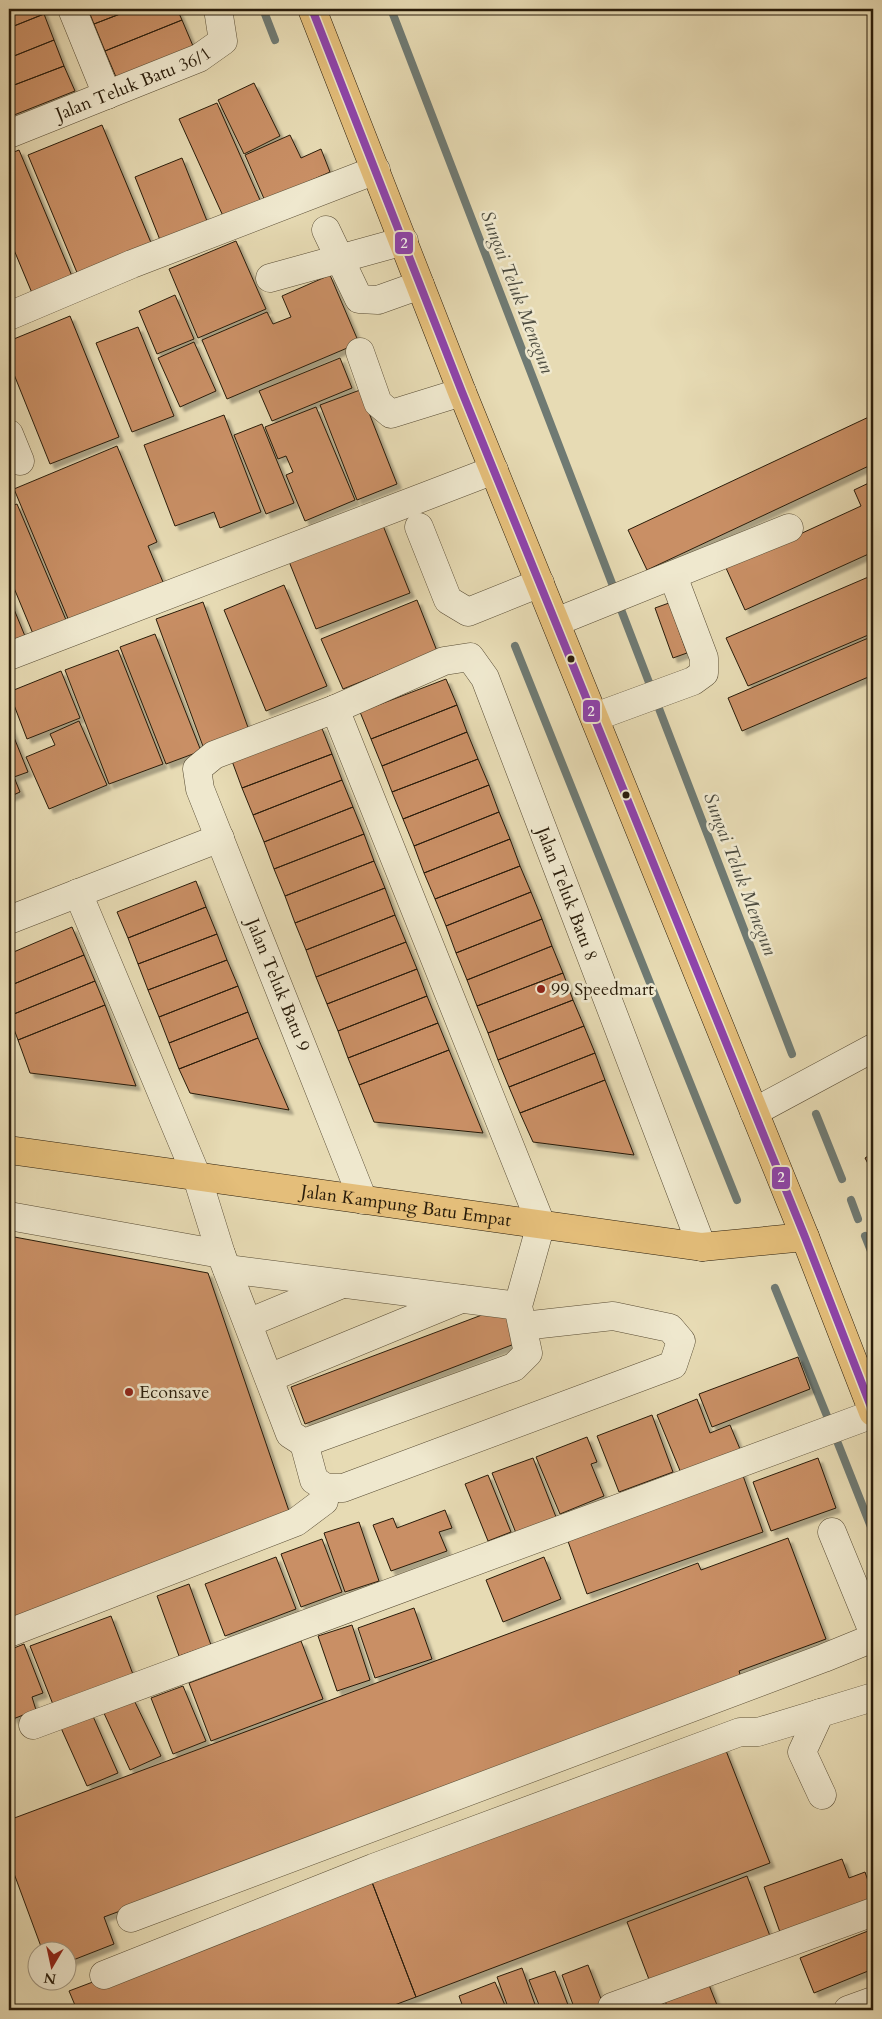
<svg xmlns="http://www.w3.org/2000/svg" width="882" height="2019" viewBox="0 0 882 2019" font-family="Cardo,serif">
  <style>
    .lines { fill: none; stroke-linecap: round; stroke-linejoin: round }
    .stream { stroke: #6f7a73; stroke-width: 8 }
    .building { fill: #c98f65; stroke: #291c0a; filter: url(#shadow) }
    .minor-casing { stroke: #584c34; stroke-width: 29 }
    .major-casing { stroke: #291c0a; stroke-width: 29 }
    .minor { stroke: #efe8ce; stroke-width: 28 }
    .major { stroke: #e4be7a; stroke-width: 28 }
    .bus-1-casing { stroke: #efe8ce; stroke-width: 11 }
    .bus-1 { stroke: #8e44ad; stroke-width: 8 }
    .bus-dot { fill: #291c0a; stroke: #efe8ce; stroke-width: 2 }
    .poi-dot { fill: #8f2418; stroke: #efe8ce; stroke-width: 2 }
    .labels { text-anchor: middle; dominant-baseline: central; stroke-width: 5; stroke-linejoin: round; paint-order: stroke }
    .street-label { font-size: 18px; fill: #291c0a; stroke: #efe8ce }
    .poi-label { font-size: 18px; fill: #291c0a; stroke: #efe8ce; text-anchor: start }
    .water-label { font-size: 19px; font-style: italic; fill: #4c4b3f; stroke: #efe8ce }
    .line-badge { stroke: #efe8ce; stroke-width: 2 }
    .badge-label { font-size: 14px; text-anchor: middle; font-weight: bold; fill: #fff }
  </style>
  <defs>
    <filter id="shadow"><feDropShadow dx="4.5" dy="4.5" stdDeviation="1" flood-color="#0004"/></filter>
  </defs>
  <rect width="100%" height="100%" fill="#e7dbb4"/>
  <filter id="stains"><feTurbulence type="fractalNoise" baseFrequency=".004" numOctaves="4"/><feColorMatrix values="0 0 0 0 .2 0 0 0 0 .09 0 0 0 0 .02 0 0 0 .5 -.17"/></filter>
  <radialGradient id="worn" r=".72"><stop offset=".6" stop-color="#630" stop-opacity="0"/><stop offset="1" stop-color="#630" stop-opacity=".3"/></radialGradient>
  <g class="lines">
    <path class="stream" d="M263 9 275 40
      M391 9 613 586
      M620 607 650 685
      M515 646 737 1200
      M658 706 792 1054
      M816 1114 842 1179
      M851 1200 858 1219
      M865 1236 873 1256
      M775 1288 827 1416
      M837 1441 873 1532"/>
  </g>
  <path class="building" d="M9 9H42L44 14 9 28Z
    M88 9H133L94 24Z
    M133 9H177L182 20 105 51 94 24Z
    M44 14 54 40 9 58V28Z
    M182 20 193 46 116 77 105 51Z
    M54 40 64 66 9 87V58Z
    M64 66 75 91 9 117V87Z
    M254 83 280 136 244 154 218 100Z
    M217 103 260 200 223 216 179 119Z
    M102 125 152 245 78 275 28 155Z
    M290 135 301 158 321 149 330 172 265 201 245 155Z
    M19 150 72 276 32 293 9 238V154Z
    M182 158 209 226 162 245 135 177Z
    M236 241 266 309 198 338 169 269Z
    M330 275 359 343 227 399 202 340 267 312 273 324 291 317 282 296Z
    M175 295 194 339 157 354 139 311Z
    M70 316 119 437 50 464 9 362V341Z
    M138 327 174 416 132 432 96 343Z
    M194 342 216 391 180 407 158 358Z
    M340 358 352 388 272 421 259 391Z
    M360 390 397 484 357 500 320 405Z
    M316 407 355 500 305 521 286 475 293 472 286 456 278 459 265 427Z
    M224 415 261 512 220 528 214 512 175 526 144 445Z
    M873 415V464L647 570 628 530Z
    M262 424 294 503 266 514 234 435Z
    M117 446 157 542 148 546 163 582 69 621 14 489Z
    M873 481V552L745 610 726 568 861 506 854 490Z
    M17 504 69 627 36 641 9 576V507Z
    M382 523 410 593 316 629 288 559Z
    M873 575V633L748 686 726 638Z
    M284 585 327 686 266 711 224 610Z
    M9 597 27 641 9 649Z
    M417 600 437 651 343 689 321 639Z
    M203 602 250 733 204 749 156 619Z
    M669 603 687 653 673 658 655 608Z
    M155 634 201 751 166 764 120 647Z
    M873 636V675L742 731 728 698Z
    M118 650 163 764 109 784 65 670Z
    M61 671 80 718 27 739 9 692Z
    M446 679 457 705 371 739 360 712Z
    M457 705 467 732 382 766 371 739Z
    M79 721 107 785 49 809 26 757 55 745 50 734Z
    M9 725 28 772 14 777 20 792 9 797Z
    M321 726 332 754 242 788 232 761Z
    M467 732 478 759 392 792 382 766Z
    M332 754 342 780 253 815 242 788Z
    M478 759 489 785 403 819 392 792Z
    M342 780 353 807 264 842 253 815Z
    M489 785 499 812 414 846 403 819Z
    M353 807 364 834 274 869 264 842Z
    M499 812 510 839 424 873 414 846Z
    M364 834 374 861 285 896 274 869Z
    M510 839 520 866 435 899 424 873Z
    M374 861 385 888 295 923 285 896Z
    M520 866 531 892 446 926 435 899Z
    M196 881 206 907 128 938 117 912Z
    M385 888 395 915 306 950 295 923Z
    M531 892 542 919 456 953 446 926Z
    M206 907 217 934 138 964 128 938Z
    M395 915 406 942 316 977 306 950Z
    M542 919 552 946 467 980 456 953Z
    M72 927 84 955 9 986V954Z
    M217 934 227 960 148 990 138 964Z
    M406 942 417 969 327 1004 316 977Z
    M552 946 563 973 477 1006 467 980Z
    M84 955 95 981 9 1016V986Z
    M227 960 238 986 159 1017 148 990Z
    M417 969 427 996 338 1031 327 1004Z
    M563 973 573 1000 488 1033 477 1006Z
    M95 981 105 1005 18 1040 9 1016Z
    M238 986 248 1012 169 1043 159 1017Z
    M427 996 438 1023 348 1058 338 1031Z
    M573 1000 584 1026 498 1060 488 1033Z
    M105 1005 136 1086 30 1073 18 1040Z
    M248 1012 258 1038 179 1069 169 1043Z
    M438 1023 449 1050 359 1085 348 1058Z
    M584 1026 595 1053 509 1087 498 1060Z
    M258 1038 289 1110 190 1093 179 1069Z
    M449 1050 483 1133 374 1122 359 1085Z
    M595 1053 605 1080 520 1113 509 1087Z
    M605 1080 634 1155 533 1142 520 1113Z
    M873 1153V1173L865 1158Z
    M9 1236 208 1273 289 1511 9 1620Z
    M503 1307 517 1343 305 1424 291 1387Z
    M798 1357 810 1389 712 1427 699 1394Z
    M697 1399 710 1433 730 1425 740 1449 681 1473 657 1415Z
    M652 1415 673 1472 619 1492 597 1436Z
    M587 1437 597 1462 591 1464 604 1496 560 1514 536 1457Z
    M533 1458 556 1517 516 1533 492 1473Z
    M818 1458 836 1508 771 1531 753 1482Z
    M741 1470 763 1532 587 1594 565 1533Z
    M488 1475 511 1532 488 1541 465 1484Z
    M445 1510 452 1528 439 1532 447 1551 391 1571 373 1525 393 1518 397 1528Z
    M359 1522 379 1581 345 1592 324 1533Z
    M788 1538 826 1639 739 1671 742 1680 104 1917 114 1944 68 1962V1952H43L9 1860V1820L698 1563 701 1570Z
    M322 1539 342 1592 301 1607 281 1554Z
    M276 1557 296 1609 225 1636 205 1584Z
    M544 1557 561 1599 503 1622 486 1580Z
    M189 1584 211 1645 179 1656 157 1596Z
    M414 1608 432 1659 375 1678 358 1628Z
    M111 1616 134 1677 54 1707 30 1646Z
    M352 1625 370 1680 337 1691 318 1636Z
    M301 1641 323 1699 211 1741 189 1683Z
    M24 1644 43 1693 32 1697 36 1710 13 1719 9 1709V1650Z
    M183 1686 206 1741 173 1754 151 1698Z
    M133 1698 161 1756 130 1770 103 1711Z
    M92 1714 118 1773 87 1786 61 1728Z
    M723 1743 770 1863 416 1997 370 1877Z
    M842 1859 849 1878 865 1872 873 1895V1902L781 1935 764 1887Z
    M747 1876 770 1936 650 1982 627 1922Z
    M370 1877 416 1997 381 2010H77L69 1991Z
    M873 1929V1969L814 1993 800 1958Z
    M588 1965 603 2004 592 2009V2010H575L562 1975Z
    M522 1968 537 2010H509L497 1977Z
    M555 1971 570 2010H541L529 1980Z
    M707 1980 719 2010H669L663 1997Z
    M495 1982 507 2010H464L459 1996Z
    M660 1996 666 2010H625Z"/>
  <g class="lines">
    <g class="minor-casing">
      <g id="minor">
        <path d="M72 9 107 95"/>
        <path id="s1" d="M9 134 199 58 223 41 218 9"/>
        <path d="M326 230 359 299 378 300 420 285"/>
        <path d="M270 278 404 241"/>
        <path d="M9 316 132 264 376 170"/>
        <path d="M360 352 378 403 391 414 462 392"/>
        <path d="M9 434 20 461"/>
        <path d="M419 527 448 600 468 612 540 583"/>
        <path d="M556 622 789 528"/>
        <path d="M9 656 494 470"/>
        <path d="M595 717 693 681 704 673V658L673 576"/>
        <path d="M78 893 197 1177 221 1254 290 1434 304 1443 514 1367 528 1353 518 1306 541 1224 335 709"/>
        <path d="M9 920 220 838"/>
        <path d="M754 1112 873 1048"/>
        <path id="s2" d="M363 1200 200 789 197 769 214 755 335 709 444 661 470 657 485 678 702 1247"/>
        <path d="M9 1216 221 1254"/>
        <path d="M227 1269 518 1306"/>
        <path d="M248 1323 342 1284"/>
        <path d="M269 1378 461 1299"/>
        <path d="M304 1443 314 1480 326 1488H343L673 1365 681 1341 670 1328 613 1316 523 1326"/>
        <path d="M832 1532 873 1632"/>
        <path d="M9 1633 296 1522 324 1501 326 1488"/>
        <path d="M820 1713 802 1752 822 1795"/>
        <path d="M33 1725 873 1414"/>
        <path d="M131 1918 824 1658 873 1638"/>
        <path d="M104 1975 373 1868 740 1732H758L873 1697"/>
        <path d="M612 2007 873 1912"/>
        <path d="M848 2010 873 2001"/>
      </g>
    </g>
    <g class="major-casing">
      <g id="major">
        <path d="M312 9 462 392 805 1237 873 1412"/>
        <path id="s3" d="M9 1150 702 1247 805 1237"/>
      </g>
    </g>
    <use href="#minor" class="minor"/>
    <use href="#major" class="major"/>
    <g class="bus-1-casing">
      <path id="bus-1" d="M312 9 462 392 805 1237 873 1412"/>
    </g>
    <use href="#bus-1" class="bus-1"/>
  </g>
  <g class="bus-dot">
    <circle cx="571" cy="659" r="4.5"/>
    <circle cx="626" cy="795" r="4.5"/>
  </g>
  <g class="poi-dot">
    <circle cx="541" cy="989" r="5"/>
    <circle cx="129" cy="1392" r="5"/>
  </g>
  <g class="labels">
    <g class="street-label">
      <text stroke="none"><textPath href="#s1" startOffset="134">Jalan Teluk Batu 36/1</textPath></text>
      <text stroke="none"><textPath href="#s2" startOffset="1016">Jalan Teluk Batu 8</textPath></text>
      <text transform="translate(278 985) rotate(68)">Jalan Teluk Batu 9</text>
      <text stroke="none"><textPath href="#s3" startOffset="401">Jalan Kampung Batu Empat</textPath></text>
    </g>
    <g class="poi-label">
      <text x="551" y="989">99 Speedmart</text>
      <text x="139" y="1392">Econsave</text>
    </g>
    <g class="water-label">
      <text transform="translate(517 292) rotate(69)">Sungai Teluk Menegun</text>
      <text transform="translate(740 874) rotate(69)">Sungai Teluk Menegun</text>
    </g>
  </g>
  <g class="line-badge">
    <rect x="394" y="231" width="20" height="24" rx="5" fill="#8e44ad"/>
    <rect x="582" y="699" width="19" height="24" rx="5" fill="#8e44ad"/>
    <rect x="771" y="1166" width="20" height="24" rx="5" fill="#8e44ad"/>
  </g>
  <g class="badge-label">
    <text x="404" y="248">2</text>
    <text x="591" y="716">2</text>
    <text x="781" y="1182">2</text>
  </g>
  <rect width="882" height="2019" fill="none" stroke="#e7dbb4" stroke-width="30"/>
  <rect x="10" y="10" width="862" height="1999" fill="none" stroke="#291c0a" stroke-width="2.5"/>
  <rect x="15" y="15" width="852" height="1989" fill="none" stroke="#291c0a"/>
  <g transform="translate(52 1966) rotate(189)"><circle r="24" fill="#efe8ce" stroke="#a09680"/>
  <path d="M0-4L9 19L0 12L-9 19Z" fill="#8f2418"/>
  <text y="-8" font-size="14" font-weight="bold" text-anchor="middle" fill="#291c0a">N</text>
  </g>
  <rect width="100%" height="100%" filter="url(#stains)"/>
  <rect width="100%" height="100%" fill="url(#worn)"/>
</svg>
